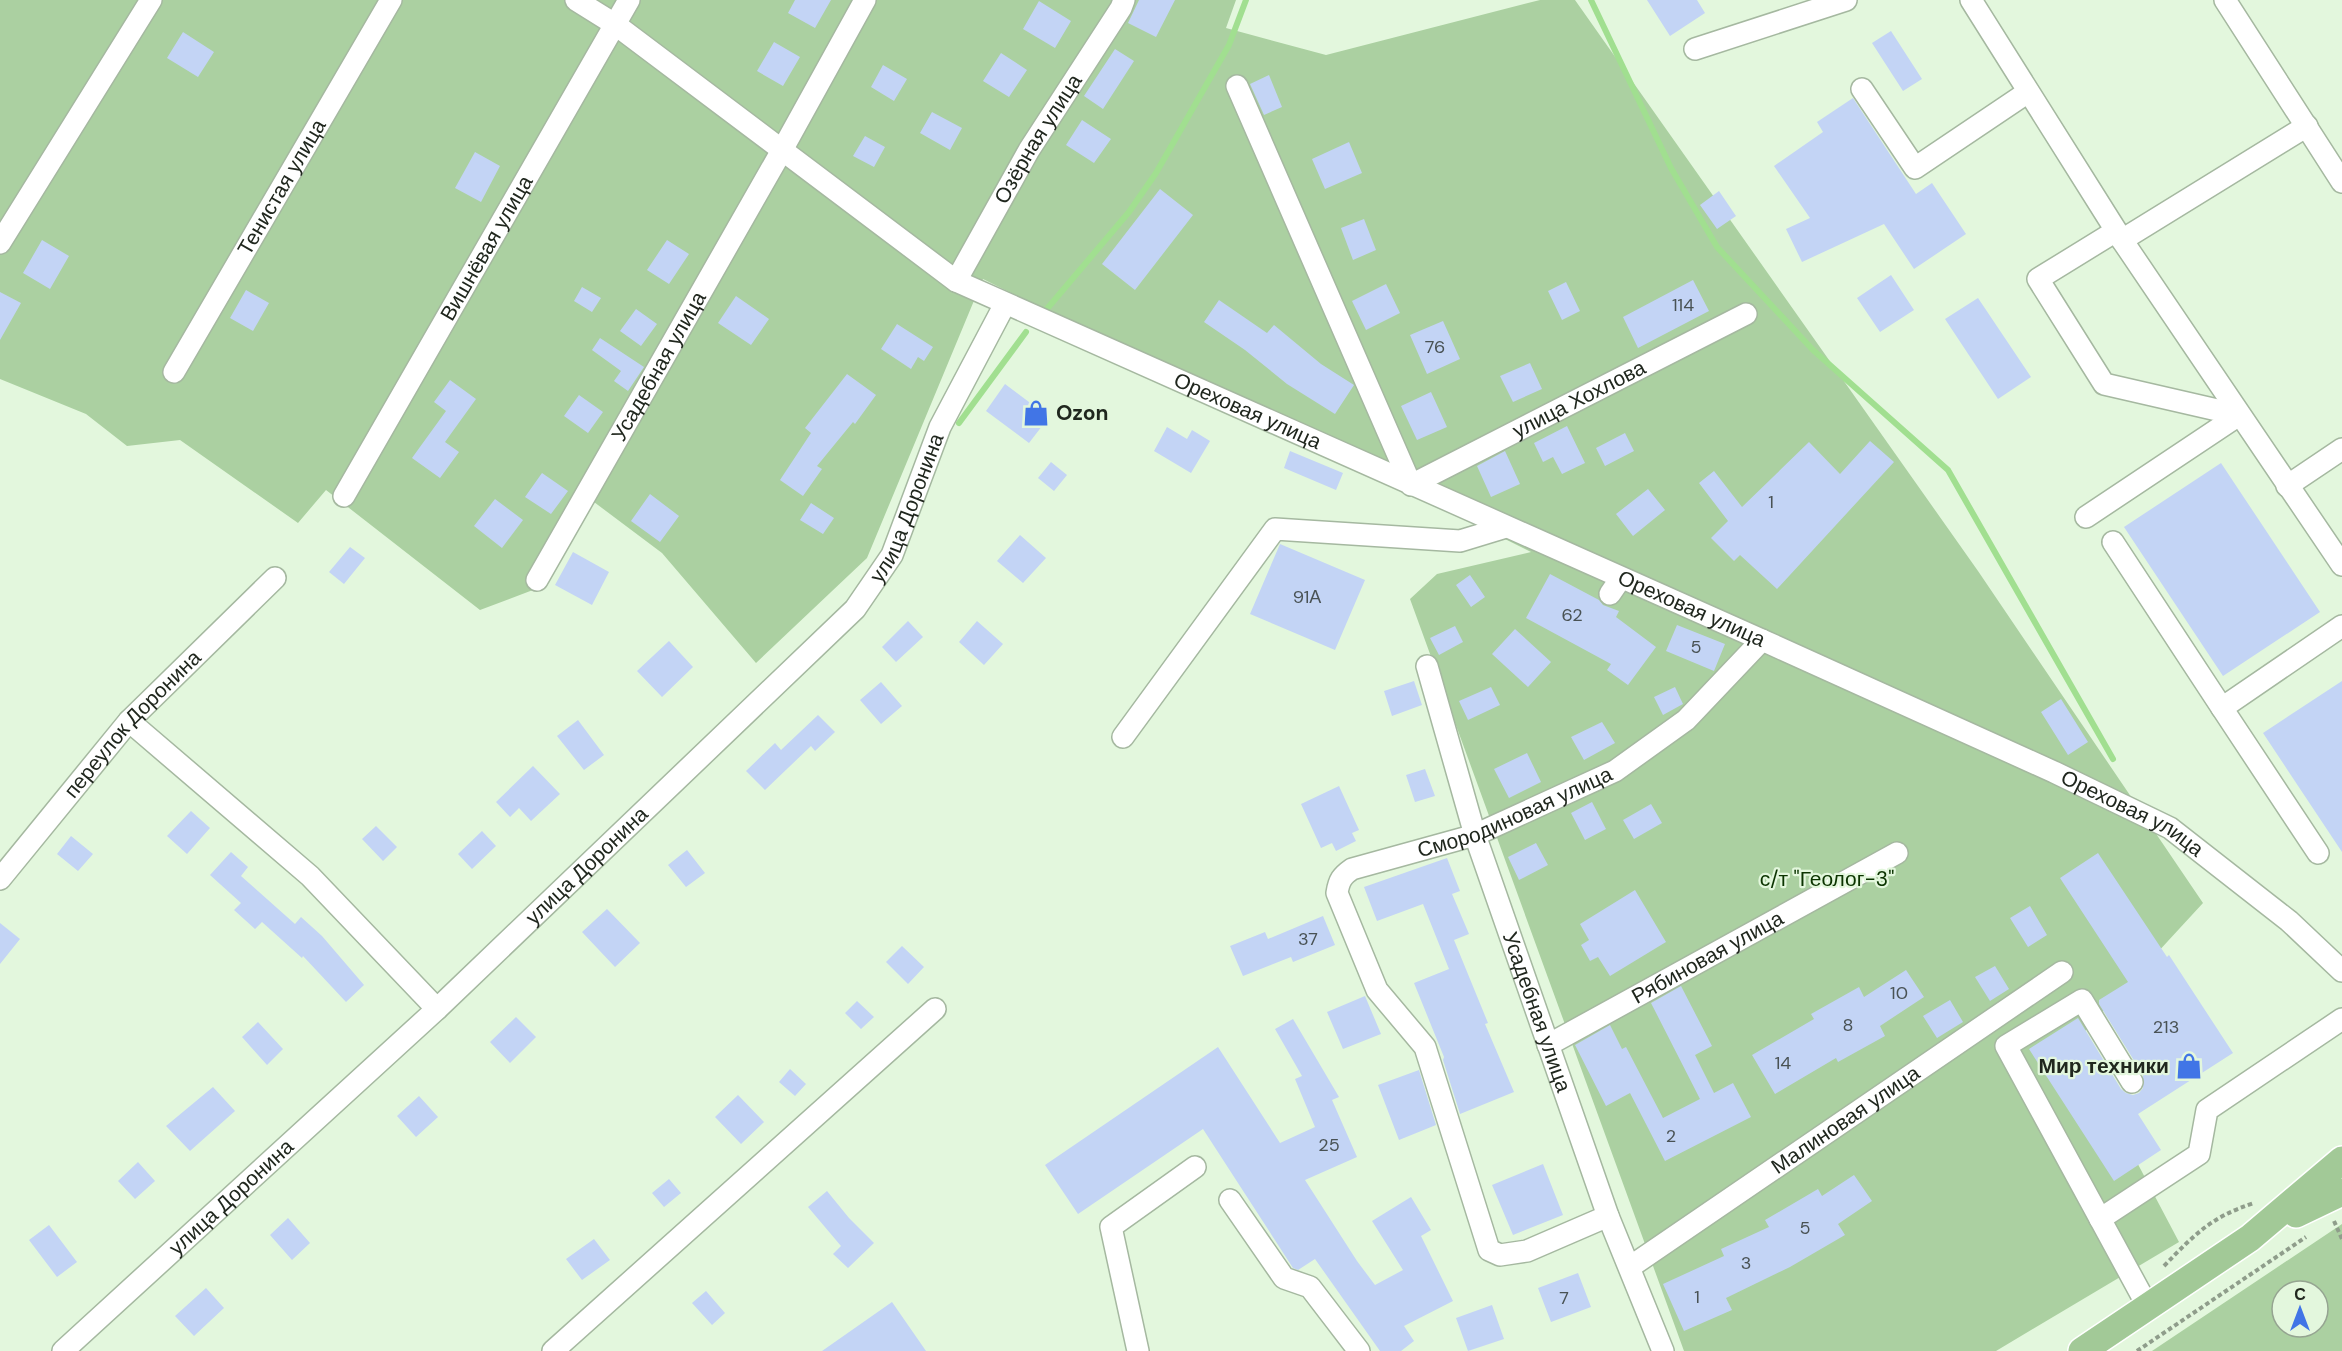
<svg xmlns="http://www.w3.org/2000/svg" width="2342" height="1351" viewBox="0 0 2342 1351" font-family="'DM Sans',sans-serif">
  <style>
    .green { fill: #abd0a1; fill-rule: evenodd }
    .lines { fill: none; stroke-linecap: round; stroke-linejoin: round }
    .stream { stroke: #a1df90; stroke-width: 6 }
    .building { fill: #c3d4f5 }
    .minor-casing { stroke: #a5b8a0; stroke-width: 24 }
    .major-casing { stroke: #fff; stroke-width: 30 }
    .path { stroke: #8f9d8b; stroke-width: 4; stroke-dasharray: 4.5 3; stroke-linecap: butt }
    .minor { stroke: #fff; stroke-width: 21 }
    .major { stroke: #a2c997; stroke-width: 27 }
    .labels { text-anchor: middle; dominant-baseline: central; stroke-width: 4.5; stroke-linejoin: round; paint-order: stroke }
    .number-label { font-size: 18px; fill: #495254 }
    .street-label { font-size: 21px; fill: #20271e; stroke: #e3f7dd }
    .poi-label { font-size: 21px; font-weight: bold; fill: #20271e; stroke: #e3f7dd; text-anchor: start }
    .park-label { font-size: 21px; fill: #0b3400; stroke: #e3f7dd }
  </style>
  <rect width="100%" height="100%" fill="#e3f7dd"/>
  <path class="green" d="M0 0H1236L1226 28 1326 55 1540 0H1575L1978 571 2203 903 2074 1043 2179 1242 1996 1351H1684L1410 599 1437 574 1531 552 983 279 867 558 756 663 662 553 594 502 546 585 480 610 326 490 298 523 180 440 127 446 86 414 0 379Z
    M2342 1224V1351H2152ZM2282 1291H2318V1327H2282Z"/>
  <g class="lines">
    <path class="stream" d="M1591 0 1671 168 1717 247 1813 350 1948 470 2113 759
      M1046 310 1129 212 1156 173 1229 45 1246 0
      M959 423 1026 332"/>
  </g>
  <path class="building" d="M795 0H831L815 28 788 13Z
    M1139 0H1175L1156 37 1128 23Z
    M1647 0H1697L1705 13 1670 36Z
    M1039 1 1071 21 1055 48 1023 29Z
    M1891 31 1922 79 1903 91 1872 43Z
    M183 32 214 52 198 77 167 58Z
    M774 42 800 57 783 86 757 71Z
    M1115 49 1134 61 1103 109 1084 96Z
    M1001 53 1027 70 1009 97 983 81Z
    M883 65 907 79 894 101 871 87Z
    M1269 75 1282 107 1264 115 1250 84Z
    M1853 98 1916 194 1932 183 1966 234 1914 269 1884 224 1802 262 1786 229 1810 218 1774 166 1823 132 1817 122Z
    M932 112 962 128 950 150 920 133Z
    M1082 120 1111 139 1094 163 1066 145Z
    M865 136 885 147 874 167 853 156Z
    M1349 142 1362 173 1325 189 1312 159Z
    M475 152 500 166 481 202 455 188Z
    M1160 189 1193 215 1135 290 1102 264Z
    M1719 191 1736 216 1717 229 1700 205Z
    M1364 219 1376 250 1353 260 1341 228Z
    M42 240 69 256 50 289 23 273Z
    M667 240 689 254 669 284 647 270Z
    M1891 275 1914 310 1880 332 1857 298Z
    M1693 280 1709 311 1638 348 1623 317Z
    M1566 282 1580 311 1562 320 1548 291Z
    M1386 284 1400 313 1366 330 1352 301Z
    M582 287 601 298 592 312 574 301Z
    M246 290 269 303 253 331 230 318Z
    M0 292 21 303 0 340Z
    M736 296 769 319 751 345 718 323Z
    M1978 298 2031 377 1998 399 1945 319Z
    M1219 300 1267 333 1274 325 1321 364 1354 385 1335 414 1287 384 1245 350 1204 322Z
    M636 309 657 324 641 346 620 331Z
    M1443 321 1460 359 1427 374 1410 335Z
    M897 324 933 347 924 361 918 357 911 369 881 349Z
    M600 338 644 367 628 391 614 381 621 371 592 350Z
    M1530 363 1542 389 1513 402 1500 376Z
    M847 374 876 395 855 424 853 422 817 466 822 469 803 496 780 480 811 433 805 428Z
    M450 380 476 399 445 442 459 452 440 478 412 458 446 411 434 402Z
    M1005 384 1049 417 1029 443 986 411Z
    M1431 392 1447 427 1417 440 1401 406Z
    M579 395 603 412 588 433 564 416Z
    M1567 426 1585 463 1562 474 1553 457 1543 462 1534 443Z
    M1167 427 1187 439 1192 430 1210 441 1191 473 1154 451Z
    M1625 433 1634 451 1605 466 1596 448Z
    M1870 441 1894 462 1777 589 1740 555 1734 561 1711 538 1728 521 1699 483 1714 471 1742 507 1809 442 1840 474Z
    M1290 451 1343 473 1336 490 1284 468Z
    M1505 451 1520 484 1491 497 1477 466Z
    M1051 462 1067 475 1054 491 1038 478Z
    M2221 463 2320 612 2223 676 2124 527Z
    M542 473 568 491 551 514 525 497Z
    M1648 489 1665 510 1633 536 1616 514Z
    M650 494 679 516 660 542 631 521Z
    M495 499 523 520 502 548 474 526Z
    M811 503 834 518 823 534 800 520Z
    M1020 535 1046 558 1023 583 997 561Z
    M1280 544 1365 580 1335 650 1250 614Z
    M350 547 365 558 344 584 329 572Z
    M573 552 609 572 592 605 555 585Z
    M1550 574 1599 600 1603 605 1619 611 1616 617 1656 647 1628 685 1607 670 1611 664 1526 618Z
    M1470 575 1485 597 1471 607 1456 585Z
    M908 621 923 637 896 662 882 647Z
    M977 621 1003 644 984 665 959 642Z
    M1677 625 1725 644 1714 671 1666 651Z
    M1455 626 1463 642 1439 655 1430 638Z
    M1515 629 1551 662 1528 687 1492 654Z
    M669 641 693 667 662 697 637 671Z
    M1414 681 1422 705 1392 716 1384 691Z
    M2342 681V852L2263 733Z
    M881 682 902 706 881 724 860 700Z
    M1491 687 1500 705 1468 720 1459 701Z
    M1675 687 1683 704 1663 715 1654 697Z
    M2061 699 2088 742 2068 755 2041 712Z
    M818 715 835 732 815 751 811 746 765 790 746 771 775 743 781 750Z
    M578 720 604 755 584 770 557 736Z
    M1602 722 1615 743 1584 760 1571 737Z
    M1527 753 1541 782 1509 798 1494 769Z
    M533 766 560 794 531 821 519 808 510 817 496 802Z
    M1425 769 1435 796 1415 802 1406 775Z
    M1339 786 1359 830 1352 833 1356 841 1336 851 1332 843 1321 848 1301 804Z
    M1592 802 1606 829 1585 840 1571 813Z
    M1651 804 1662 823 1634 839 1623 820Z
    M191 811 210 828 187 854 167 836Z
    M376 826 397 847 383 861 362 839Z
    M482 831 496 846 472 869 458 854Z
    M71 836 93 854 78 871 57 854Z
    M1536 843 1548 865 1519 880 1508 857Z
    M687 850 705 873 686 887 668 865Z
    M231 852 248 867 241 876 295 924 301 917 322 936 364 985 346 1002 303 956 302 958 262 922 255 929 234 910 241 903 210 875Z
    M2098 853 2167 957 2169 955 2233 1053 2138 1114 2161 1150 2114 1181 2029 1049 2078 1018 2121 1089 2126 1093 2133 1095 2139 1093 2143 1088V1075L2099 1004V1000L2128 982 2060 878Z
    M1447 858 1460 891 1452 894 1469 934 1454 940 1488 1023 1485 1024 1514 1092 1460 1114 1443 1060 1444 1057 1414 983 1449 969 1423 904 1377 921 1364 887Z
    M1635 890 1666 942 1610 976 1598 957 1590 961 1581 945 1589 940 1580 924Z
    M2030 906 2047 935 2028 947 2010 918Z
    M607 909 640 943 615 967 582 932Z
    M1323 916 1335 945 1293 962 1291 957 1243 976 1230 946 1265 932 1268 939Z
    M0 923 20 939 0 964Z
    M902 946 924 967 908 984 886 962Z
    M1995 966 2009 989 1990 1001 1975 977Z
    M1906 970 1924 997 1880 1026 1885 1036 1838 1062 1836 1058 1775 1094 1752 1055 1814 1019 1811 1014 1859 987 1864 997Z
    M1681 986 1712 1046 1695 1055 1714 1093 1733 1083 1751 1117 1665 1161 1630 1093 1606 1106 1575 1045 1610 1025 1622 1049 1626 1047 1663 1118 1700 1099 1651 1003Z
    M1365 996 1381 1034 1343 1049 1327 1012Z
    M1950 1000 1963 1022 1937 1038 1923 1016Z
    M857 1001 874 1017 861 1029 845 1013Z
    M516 1017 536 1037 510 1063 490 1042Z
    M1293 1019 1339 1097 1332 1100 1357 1157 1305 1180 1357 1261 1375 1285 1403 1270 1372 1221 1411 1197 1431 1230 1421 1236 1453 1301 1404 1326 1414 1341 1401 1351H1380L1315 1259 1298 1270 1293 1268 1203 1129 1078 1214 1045 1165 1218 1047 1280 1143 1315 1127 1295 1079 1302 1076 1275 1029Z
    M258 1022 283 1049 267 1065 242 1037Z
    M790 1069 806 1084 795 1096 779 1082Z
    M1419 1070 1436 1125 1399 1140 1378 1085Z
    M213 1087 235 1111 190 1151 166 1126Z
    M738 1095 764 1122 741 1144 715 1117Z
    M419 1096 438 1117 416 1137 397 1116Z
    M138 1162 155 1181 135 1199 118 1181Z
    M1543 1164 1563 1215 1513 1235 1492 1185Z
    M1854 1175 1872 1201 1838 1224 1845 1235 1790 1267 1726 1298 1732 1310 1684 1331 1663 1284 1724 1256 1721 1249 1769 1227 1765 1220 1818 1189 1822 1196Z
    M669 1179 681 1193 664 1207 652 1193Z
    M827 1191 849 1218 874 1243 848 1268 833 1254 841 1246 808 1207Z
    M288 1218 310 1243 292 1260 270 1235Z
    M49 1225 77 1262 57 1277 29 1240Z
    M594 1239 610 1260 582 1280 566 1259Z
    M1578 1273 1591 1307 1551 1322 1538 1288Z
    M206 1288 224 1308 194 1336 175 1316Z
    M706 1291 725 1313 712 1325 692 1303Z
    M892 1302 926 1351H822Z
    M1492 1305 1504 1339 1468 1351 1456 1318Z"/>
  <g class="lines">
    <g class="minor-casing">
      <g id="minor">
        <path id="s1" d="M576 0 616 25 956 281 1762 640 2054 772 2170 828 2289 921 2342 971"/>
        <path d="M1971 0 2122 240 2342 565"/>
        <path d="M2225 0 2342 182"/>
        <path d="M1695 49 1846 0"/>
        <path id="s2" d="M1237 86 1411 485 1746 314"/>
        <path d="M1862 89 1915 168 2028 92"/>
        <path d="M2122 240 2307 126"/>
        <path d="M0 243 151 0"/>
        <path id="s3" d="M956 281 1029 150 1121 8 1124 0"/>
        <path id="s4" d="M174 372 391 0"/>
        <path d="M2287 486 2342 449"/>
        <path id="s5" d="M344 496 629 0"/>
        <path d="M2086 517 2239 415 2104 384 2038 279 2116 231"/>
        <path d="M2113 542 2222 708"/>
        <path id="s6" d="M537 580 781 152 865 0"/>
        <path d="M1610 594 1621 578"/>
        <path id="s7" d="M1427 666 1475 835 1608 1216 1663 1351"/>
        <path d="M129 721 310 876 437 1009"/>
        <path d="M1123 737 1275 529 1460 541 1506 527"/>
        <path d="M2318 853 2222 708 2342 626"/>
        <path id="s8" d="M0 879 129 721 275 578"/>
        <path id="s9" d="M1548 1045 1897 853"/>
        <path d="M2132 1082 2082 1000 2006 1046 2148 1307"/>
        <path d="M1230 1200 1284 1278 1310 1287 1359 1351"/>
        <path id="s10" d="M1608 1216 1527 1251 1500 1255 1489 1250 1425 1047 1377 990 1337 893C1339 880 1342 876 1352 869L1475 835 1615 771 1686 720 1762 640"/>
        <path d="M2100 1219 2199 1154 2207 1110 2342 1019"/>
        <path id="s11" d="M1630 1267 2062 972"/>
        <path id="s12" d="M63 1351 437 1009 855 609 892 555 940 427 1005 304"/>
        <path d="M553 1351 935 1009"/>
        <path d="M1138 1351 1111 1227 1195 1167"/>
      </g>
    </g>
    <g class="major-casing">
      <path id="major" d="M2296 1214 2342 1192
        M2082 1351 2250 1238 2342 1160"/>
    </g>
    <path class="path" d="M2334 1221 2342 1239
      M2164 1266C2195 1234 2211 1217 2254 1203
      M2137 1351 2306 1237"/>
    <use href="#minor" class="minor"/>
    <use href="#major" class="major"/>
  </g>
  <defs>
    <g id="shop-bare" transform="scale(2.07)"><path d="M-5-2.5h2.3a2.7 3.5 0 0 1 5.4 0H5L5.5 6h-11ZM-1.5-2.5h3a1.5 2.3 0 0 0-3 0Z" fill="#4175e6" stroke="#e3f7dd" stroke-width="2.5" paint-order="stroke"/></g>
  </defs>
  <g fill-rule="evenodd">
    <use href="#shop-bare" x="1036" y="413"/>
    <use href="#shop-bare" x="2189" y="1066"/>
  </g>
  <g class="labels">
    <g class="number-label">
      <text x="1683" y="305">114</text>
      <text x="1435" y="347">76</text>
      <text x="1771" y="502">1</text>
      <text x="1307" y="597">91А</text>
      <text x="1572" y="615">62</text>
      <text x="1696" y="647">5</text>
      <text x="1308" y="939">37</text>
      <text x="1899" y="993">10</text>
      <text x="1848" y="1025">8</text>
      <text x="2166" y="1027">213</text>
      <text x="1783" y="1063">14</text>
      <text x="1671" y="1136">2</text>
      <text x="1329" y="1145">25</text>
      <text x="1805" y="1228">5</text>
      <text x="1746" y="1263">3</text>
      <text x="1697" y="1297">1</text>
      <text x="1564" y="1298">7</text>
    </g>
    <g class="street-label">
      <text stroke="none"><textPath href="#s3" startOffset="164">Озёрная улица</textPath></text>
      <text stroke="none"><textPath href="#s4" startOffset="214">Тенистая улица</textPath></text>
      <text stroke="none"><textPath href="#s5" startOffset="286">Вишнёвая улица</textPath></text>
      <text stroke="none"><textPath href="#s6" startOffset="246">Усадебная улица</textPath></text>
      <text stroke="none"><textPath href="#s2" startOffset="624">улица Хохлова</textPath></text>
      <text stroke="none"><textPath href="#s1" startOffset="792">Ореховая улица</textPath></text>
      <text stroke="none"><textPath href="#s12" startOffset="1200">улица Доронина</textPath></text>
      <text stroke="none"><textPath href="#s1" startOffset="1278">Ореховая улица</textPath></text>
      <text stroke="none"><textPath href="#s8" startOffset="204">переулок Доронина</textPath></text>
      <text stroke="none"><textPath href="#s10" startOffset="722">Смородиновая улица</textPath></text>
      <text stroke="none"><textPath href="#s1" startOffset="1764">Ореховая улица</textPath></text>
      <text stroke="none"><textPath href="#s12" startOffset="714">улица Доронина</textPath></text>
      <text stroke="none"><textPath href="#s9" startOffset="182">Рябиновая улица</textPath></text>
      <text stroke="none"><textPath href="#s7" startOffset="363">Усадебная улица</textPath></text>
      <text stroke="none"><textPath href="#s11" startOffset="261">Малиновая улица</textPath></text>
      <text stroke="none"><textPath href="#s12" startOffset="228">улица Доронина</textPath></text>
    </g>
    <g class="poi-label">
      <text x="1056" y="413">Ozon</text>
      <text x="2169" y="1066" text-anchor="end">Мир техники</text>
    </g>
    <g class="park-label">
      <text x="1827" y="879">с/т "Геолог-3"</text>
    </g>
  </g>
  <g transform="translate(2300 1309)"><circle r="28" fill="#e3f7dd" stroke="#95a491" stroke-width="1.5"/>
  <path d="M0-4.5L10 22L0 15L-10 22Z" fill="#4175e6"/>
  <text y="-9" font-size="16" font-weight="bold" text-anchor="middle" fill="#20271e">С</text>
  </g>
</svg>
